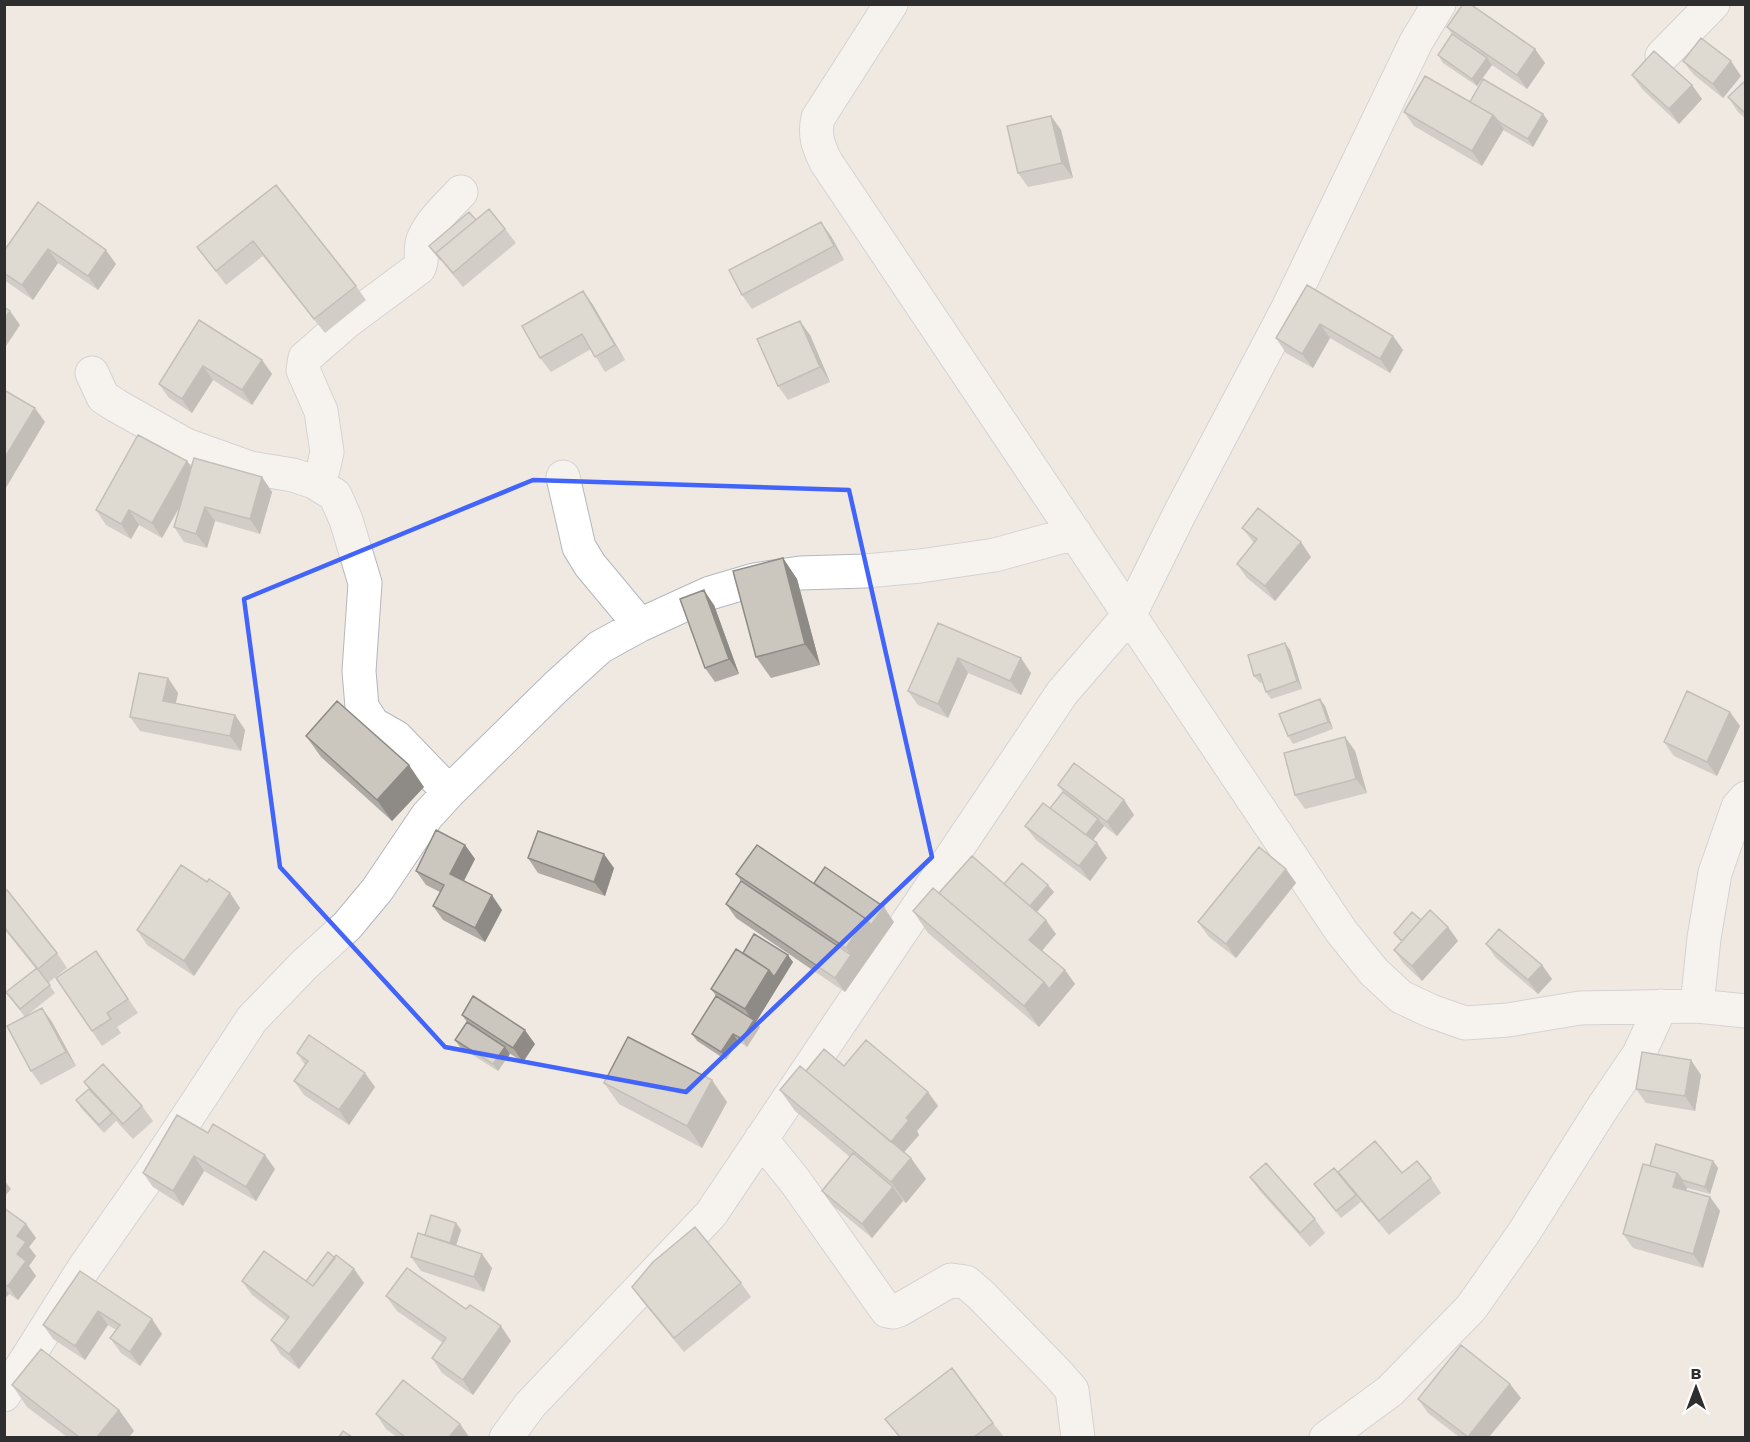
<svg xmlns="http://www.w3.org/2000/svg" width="1750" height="1442" viewBox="0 0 1750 1442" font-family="'Work Sans',sans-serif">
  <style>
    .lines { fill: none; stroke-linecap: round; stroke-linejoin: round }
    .street-casing { stroke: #b4b7c1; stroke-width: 35 }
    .street { stroke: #fff; stroke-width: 33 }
    .wall { fill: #afaba4 }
    .shaded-wall { fill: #8e8b86 }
    .building { fill: #cbc7bf; stroke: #8e8b86; stroke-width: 1.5 }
    .marked { fill: none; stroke: #4264fb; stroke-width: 4.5; stroke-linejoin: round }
  </style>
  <rect width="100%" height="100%" fill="#efe9e1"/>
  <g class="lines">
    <g class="street-casing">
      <path id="street" d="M891 4 818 118C814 135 818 146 826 162L1341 931 1374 972 1401 997 1431 1011 1465 1023 1508 1020 1580 1008 1697 1006 1746 1011
        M1662 56 1713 4
        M92 373 103 397 117 406 186 445 250 468 293 475 314 482 335 495 346 520 365 583 359 671 362 707 373 724 396 737 449 792 556 687 600 647 640 625 710 593 754 580 800 573 865 571 920 566 995 555 1075 533
        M563 477 579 547 590 565 640 625
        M314 482 323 470 327 452 321 411 303 370 305 358 345 323 419 268C424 258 419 250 423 240 430 222 447 207 461 192
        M1697 1006 1704 938 1715 873 1738 807 1746 798
        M761 1139 795 1181 887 1311 893 1312 899 1310 951 1280 966 1282 981 1295 1058 1374 1072 1390 1078 1438
        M4 1395 84 1268 150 1174 252 1019 304 965 347 926 377 890 427 816 449 792
        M506 1438 530 1405 711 1214 1062 693 1130 614 1180 513 1288 308 1416 42 1439 4
        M1326 1438 1390 1391 1471 1308 1523 1234 1601 1110 1639 1054 1661 1006"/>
    </g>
    <use href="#street" class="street"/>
  </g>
  <path class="wall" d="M1447 27 1535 49 1545 63 1527 89 1492 65 1477 86 1443 63 1438 55 1452 34Z
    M1683 61 1741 76 1723 98 1694 75Z
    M1632 75 1692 85 1702 99 1679 124 1642 89Z
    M1746 80V119L1738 112 1728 97Z
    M1470 102 1543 114 1548 121 1533 147 1503 130 1482 166 1414 126 1404 112Z
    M1051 116 1061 130 1073 178 1028 187 1018 173Z
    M276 185 356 286 366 300 325 333 263 256 226 285 197 247Z
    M38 202 116 264 98 290 58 263 33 300 4 280V251Z
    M476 220 505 229 516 243 463 287 429 246Z
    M831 236 844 260 752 309 742 295Z
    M1307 285 1393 336 1403 350 1390 373 1330 338 1313 368 1286 353 1276 338Z
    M583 291 593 305 625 360 605 372 591 349 551 372 540 358Z
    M199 320 262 360 272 374 252 405 213 380 192 413 169 398 159 384Z
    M810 335 830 382 788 400 778 386Z
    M187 461 191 467 262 477 272 492 260 534 215 521 207 548 184 542 174 527 181 505 162 538 139 525 131 539 106 525 96 510Z
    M1242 528 1311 557 1275 601 1247 578 1237 564 1254 543Z
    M783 558 797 579 820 665 771 678 756 657Z
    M714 605 739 674 715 682 705 668Z
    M938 623 1031 673 1021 695 968 673 948 718 918 705 908 691Z
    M1290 650 1302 689 1271 699 1266 692 1262 682 1260 683 1254 676Z
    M168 678 178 693 176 703 235 715 245 730 241 751 140 731 130 717Z
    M1325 706 1333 729 1293 744 1288 736Z
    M1740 726 1717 776 1674 756 1664 742Z
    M306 736 424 787 392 821 321 757Z
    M1345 737 1355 751 1367 793 1305 809 1295 795Z
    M1058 785 1124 800 1134 815 1117 836 1104 826 1093 840 1097 843 1107 858 1090 881 1036 840 1025 826 1050 808 1063 792Z
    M465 845 475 859 464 881 502 910 485 942 443 920 433 906 440 892 426 885 416 871Z
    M528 858 614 868 605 896 538 873Z
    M1286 869 1296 883 1236 958 1209 937 1198 922Z
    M736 874 814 883 894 922 845 992 736 918 726 904 741 881Z
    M207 882 230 893 240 908 194 976 147 945 137 930Z
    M1004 884 1054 892 1037 912 1056 934 1042 951 1065 970 1075 984 1039 1027 928 933 913 911 939 893Z
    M4 892 57 953 67 968 48 983 55 993 25 1017 6 992 36 969 5 930H4Z
    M1421 920 1448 927 1458 941 1422 981 1404 964 1394 950 1401 942 1394 933Z
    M1486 944 1542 965 1552 979 1538 994 1496 958Z
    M96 951 138 1013 117 1027 121 1033 102 1046 56 978Z
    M743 953 793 962 756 1022 760 1027 747 1047 738 1041 726 1060 697 1041 692 1034 716 996 711 989Z
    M42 1008 52 1022 76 1066 41 1085 31 1071Z
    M462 1015 535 1044 523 1062 509 1053 498 1071 460 1047 455 1040 467 1022Z
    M297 1053 375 1087 349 1125 304 1095 294 1081 305 1065Z
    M844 1066 928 1092 938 1106 917 1131 919 1135 904 1152 926 1179 906 1203 902 1200 903 1201 872 1238 832 1205 822 1191 850 1157 795 1111 780 1090 806 1071Z
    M1701 1075 1695 1111 1646 1103 1636 1089Z
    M84 1082 142 1106 153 1121 133 1139 116 1121 104 1133 81 1108 76 1100 89 1089Z
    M604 1083 727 1102 702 1148 619 1104Z
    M208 1133 275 1169 256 1201 204 1171 183 1206 153 1187 143 1173Z
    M1713 1161 1718 1168 1710 1194 1687 1188 1686 1190 1710 1197 1720 1211 1703 1268 1633 1248 1623 1234 1650 1166Z
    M1402 1173 1431 1178 1441 1193 1389 1235 1359 1199 1361 1202 1341 1218 1314 1184 1342 1178Z
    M1250 1177 1315 1219 1325 1233 1310 1247 1260 1191Z
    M4 1208 26 1224 36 1238 29 1247 36 1256 29 1266 36 1276 18 1300 9 1294 5 1298 4 1297Z
    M456 1223 461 1230 456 1245 492 1268 484 1292 421 1271 411 1257 425 1235Z
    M335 1258 354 1269 364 1283 299 1369 281 1355 271 1340 286 1321 252 1295 242 1281H306Z
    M80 1271 162 1334 140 1366 121 1353 110 1338 116 1330 108 1325 85 1360 53 1339 43 1325Z
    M741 1283 751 1297 684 1352 642 1301 632 1287Z
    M386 1296 466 1309 511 1341 473 1395 442 1373 432 1358 443 1343 397 1311Z
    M12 1385 119 1410 134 1431 129 1437H67L27 1407Z
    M1521 1398 1489 1437H1459L1428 1413 1418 1399Z
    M376 1414 460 1424 469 1437H397L386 1429Z
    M885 1419 993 1423 1004 1437H899Z"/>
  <path class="shaded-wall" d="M1535 49 1545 63 1527 89 1517 75Z
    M1487 58 1492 65 1477 86 1472 79Z
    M1731 61 1741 76 1723 98 1713 84Z
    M1692 85 1702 99 1679 124 1669 109Z
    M1543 114 1548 121 1533 147 1528 139Z
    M1493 115 1504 129 1482 166 1472 151Z
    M1051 116 1061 130 1073 178 1062 163Z
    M821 222 831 236 844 260 834 246Z
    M48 249 58 263 33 300 22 285Z
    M106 250 116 264 98 290 88 276Z
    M583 291 593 305 625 360 615 345Z
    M10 311 20 325 4 349V319Z
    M800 321 810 335 830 382 820 367Z
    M1320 324 1330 338 1313 368 1302 354Z
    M1393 336 1403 350 1390 373 1380 359Z
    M262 360 272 374 252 405 242 390Z
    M203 366 213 380 192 413 182 399Z
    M35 408 45 422 4 491V459Z
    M187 461 197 475 162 538 152 523Z
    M262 477 272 492 260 534 250 519Z
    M205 507 215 521 207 548 196 534Z
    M129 510 139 525 131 539 121 524Z
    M1301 542 1311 557 1275 601 1265 586Z
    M783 558 797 579 820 665 805 644Z
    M704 590 714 605 739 674 729 659Z
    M1285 643 1290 650 1302 689 1297 681Z
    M958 658 968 673 948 718 938 704Z
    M1021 658 1031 673 1021 695 1010 681Z
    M168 678 178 693 173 715 163 701Z
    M1320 699 1325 706 1333 729 1328 722Z
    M1730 712 1740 726 1717 776 1707 762Z
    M235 715 245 730 241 751 230 736Z
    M1345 737 1355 751 1367 793 1356 779Z
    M409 765 424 787 392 821 377 800Z
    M1124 800 1134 815 1117 836 1107 822Z
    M1098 819 1104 826 1090 844 1084 837Z
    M1097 843 1107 858 1090 881 1079 866Z
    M465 845 475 859 460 888 450 874Z
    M604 854 614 868 605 896 594 882Z
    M1286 869 1296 883 1236 958 1226 944Z
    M1048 885 1054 892 1034 915 1029 908Z
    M230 893 240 908 194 976 184 961Z
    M492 895 502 910 485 942 475 928Z
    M884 907 894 922 845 992 835 978 851 955 846 948 866 919Z
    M1046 920 1056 934 1039 954 1029 940Z
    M1448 927 1458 941 1422 981 1412 966Z
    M788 955 793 962 756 1022 760 1027 747 1047 742 1039 753 1022 745 1009 769 970Z
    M1542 965 1552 979 1538 994 1528 980Z
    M1065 970 1075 984 1039 1027 1024 1006 1044 982Z
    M42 1008 52 1022 76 1066 66 1052Z
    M525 1030 535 1044 523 1062 513 1048Z
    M733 1034 738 1041 726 1060 721 1052Z
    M505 1047 510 1054 498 1071 493 1064Z
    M1691 1060 1701 1075 1695 1111 1685 1096Z
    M365 1073 375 1087 349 1125 339 1110Z
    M712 1080 727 1102 702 1148 687 1126Z
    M928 1092 938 1106 917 1131 919 1135 900 1157 890 1143 906 1118Z
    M265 1155 275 1169 256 1201 246 1187Z
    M194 1156 204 1171 183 1206 173 1191Z
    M911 1158 926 1179 906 1203 891 1182Z
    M1713 1161 1718 1168 1710 1194 1705 1187Z
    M1677 1173 1687 1188 1683 1201 1673 1187Z
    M4 1180 11 1189 4 1197Z
    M893 1187 903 1201 872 1238 862 1224Z
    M1710 1197 1720 1211 1703 1268 1693 1254Z
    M456 1223 461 1230 453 1255 448 1248Z
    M26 1224 36 1238 29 1247 36 1256 29 1266 36 1276 18 1300 8 1286 17 1254V1236Z
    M482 1254 492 1268 484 1292 474 1277Z
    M354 1269 364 1283 299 1369 289 1354Z
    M4 1288 9 1294 5 1298 4 1297Z
    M98 1311 108 1325 85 1360 75 1346Z
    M152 1319 162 1334 140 1366 130 1352Z
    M501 1326 511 1341 473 1395 463 1380Z
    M1510 1384 1521 1398 1489 1437H1468Z
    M119 1410 134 1431 129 1437H97Z
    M460 1424 469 1437H449Z"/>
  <path class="building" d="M1463 4H1470L1535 49 1517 75 1447 27Z
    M1452 34 1487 58 1472 79 1438 55Z
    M1701 38 1731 61 1713 84 1683 61Z
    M1654 51 1692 85 1669 109 1632 75Z
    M1425 76 1493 115 1472 151 1404 112Z
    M1483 79 1543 114 1528 139 1499 122 1493 115 1470 102Z
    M1746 80V114L1728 97Z
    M1051 116 1062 163 1018 173 1007 126Z
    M276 185 356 286 314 319 253 241 216 271 197 247Z
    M38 202 106 250 88 276 48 249 22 285 4 273V251Z
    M489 209 505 229 453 273 436 253Z
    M469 212 476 220 436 253 441 260 429 246Z
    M821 222 834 246 742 295 729 270Z
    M1307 285 1393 336 1380 359 1320 324 1302 354 1276 338Z
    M583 291 615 345 595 357 582 334 540 358 522 326Z
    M4 307 10 311 4 319Z
    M199 320 262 360 242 390 203 366 182 399 159 384Z
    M800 321 820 367 778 386 757 339Z
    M4 390 35 408 4 459Z
    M138 435 187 461 152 523 129 510 121 524 96 510Z
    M194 458 262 477 250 519 205 507 196 534 174 527Z
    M1258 508 1301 542 1265 586 1237 564 1257 539 1242 528Z
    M783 558 805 644 756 657 733 571Z
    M704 590 729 659 705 668 680 599Z
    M938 623 1021 658 1010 681 958 658 938 704 908 691Z
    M1285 643 1297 681 1266 692 1260 674 1254 676 1248 655Z
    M139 673 168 678 163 701 235 715 230 736 130 717Z
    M1687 691 1730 712 1707 762 1664 742Z
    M1320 699 1328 722 1288 736 1279 714Z
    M337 701 409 765 377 800 306 736Z
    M1345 737 1356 779 1295 795 1284 753Z
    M1074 763 1124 800 1107 822 1058 785Z
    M1063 792 1098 819 1086 835 1050 808Z
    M1043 803 1097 843 1079 866 1025 826Z
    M436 830 465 845 450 874 492 895 475 928 433 906 444 885 416 871Z
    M538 831 604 854 594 882 528 858Z
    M757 845 866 919 846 948 736 874Z
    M1259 847 1286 869 1226 944 1198 922Z
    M972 856 1046 920 1029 940 1065 970 1049 989 1044 982 939 893Z
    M1022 863 1048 885 1030 906 1004 884Z
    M181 865 207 882 209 879 230 893 184 961 137 930Z
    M825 867 884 907 871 925 866 919 814 883Z
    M741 881 851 955 835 978 726 904Z
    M933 888 1044 982 1024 1006 913 911Z
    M7 890 57 953 38 969 4 927V892Z
    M1430 910 1448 927 1412 966 1394 950Z
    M1412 912 1421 920 1402 941 1394 933Z
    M1499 929 1542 965 1528 980 1486 944Z
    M754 934 788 955 774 977 769 970 743 953Z
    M736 949 769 970 745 1009 711 989Z
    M96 951 128 999 107 1013 111 1019 92 1031 56 978Z
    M37 968 50 985 20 1009 6 992Z
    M473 996 525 1030 513 1048 462 1015Z
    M716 996 754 1020 742 1039 733 1034 721 1052 692 1034Z
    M42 1008 66 1052 31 1071 7 1026Z
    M467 1022 505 1047 493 1064 455 1040Z
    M309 1035 365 1073 339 1110 294 1081 308 1061 297 1053Z
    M628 1037 712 1080 687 1126 604 1083Z
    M866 1040 928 1092 906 1118 909 1120 891 1142 806 1071 824 1049 844 1066Z
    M1642 1052 1691 1060 1685 1096 1636 1089Z
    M103 1064 142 1106 123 1124 84 1082Z
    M800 1066 911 1158 891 1182 780 1090Z
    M89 1089 112 1113 99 1125 76 1100Z
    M177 1115 208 1133 213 1124 265 1155 246 1187 194 1156 173 1191 143 1173Z
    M1375 1141 1402 1173 1417 1161 1431 1178 1379 1221 1338 1172Z
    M1656 1144 1713 1161 1705 1187 1682 1180 1677 1173 1650 1166Z
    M853 1153 893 1187 862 1224 822 1191Z
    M1266 1163 1315 1219 1300 1233 1250 1177Z
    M1643 1164 1677 1173 1673 1187 1710 1197 1693 1254 1623 1234Z
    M1334 1168 1356 1195 1336 1211 1314 1184Z
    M4 1208 26 1224 17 1236 26 1242 17 1254 26 1261 8 1286 4 1284Z
    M431 1215 456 1223 450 1243 425 1235Z
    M695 1227 741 1283 674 1338 632 1287 653 1262Z
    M418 1233 482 1254 474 1277 411 1257Z
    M264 1251 313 1286 336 1255 354 1269 289 1354 271 1340 289 1317 242 1281Z
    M328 1252 335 1258 313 1286 306 1281Z
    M407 1268 466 1309 470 1305 501 1326 463 1380 432 1358 446 1338 386 1296Z
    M80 1271 152 1319 130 1352 110 1338 120 1325 98 1311 75 1346 43 1325Z
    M1461 1345 1510 1384 1468 1437 1418 1399Z
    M41 1349 119 1410 97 1437H79L12 1385Z
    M952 1368 993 1423 974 1437H900L885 1419Z
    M403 1380 460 1424 449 1437H405L376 1414Z
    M343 1431 352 1437H339Z"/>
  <path d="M0 0H1750V1442H0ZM533 480 849 490 932 857 686 1092 445 1047 280 867 244 599Z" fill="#efe9e1" fill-opacity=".55" fill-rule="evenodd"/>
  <path class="marked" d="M533 480 849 490 932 857 686 1092 445 1047 280 867 244 599Z"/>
  <rect width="1750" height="1442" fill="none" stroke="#2e2e2e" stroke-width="12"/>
  <g transform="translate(1696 1388)" stroke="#ffffff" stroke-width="4.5" paint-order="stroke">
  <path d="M0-4.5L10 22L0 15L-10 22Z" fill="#2e2e2e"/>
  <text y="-9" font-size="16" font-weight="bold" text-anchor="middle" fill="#2e2e2e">B</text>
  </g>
</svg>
